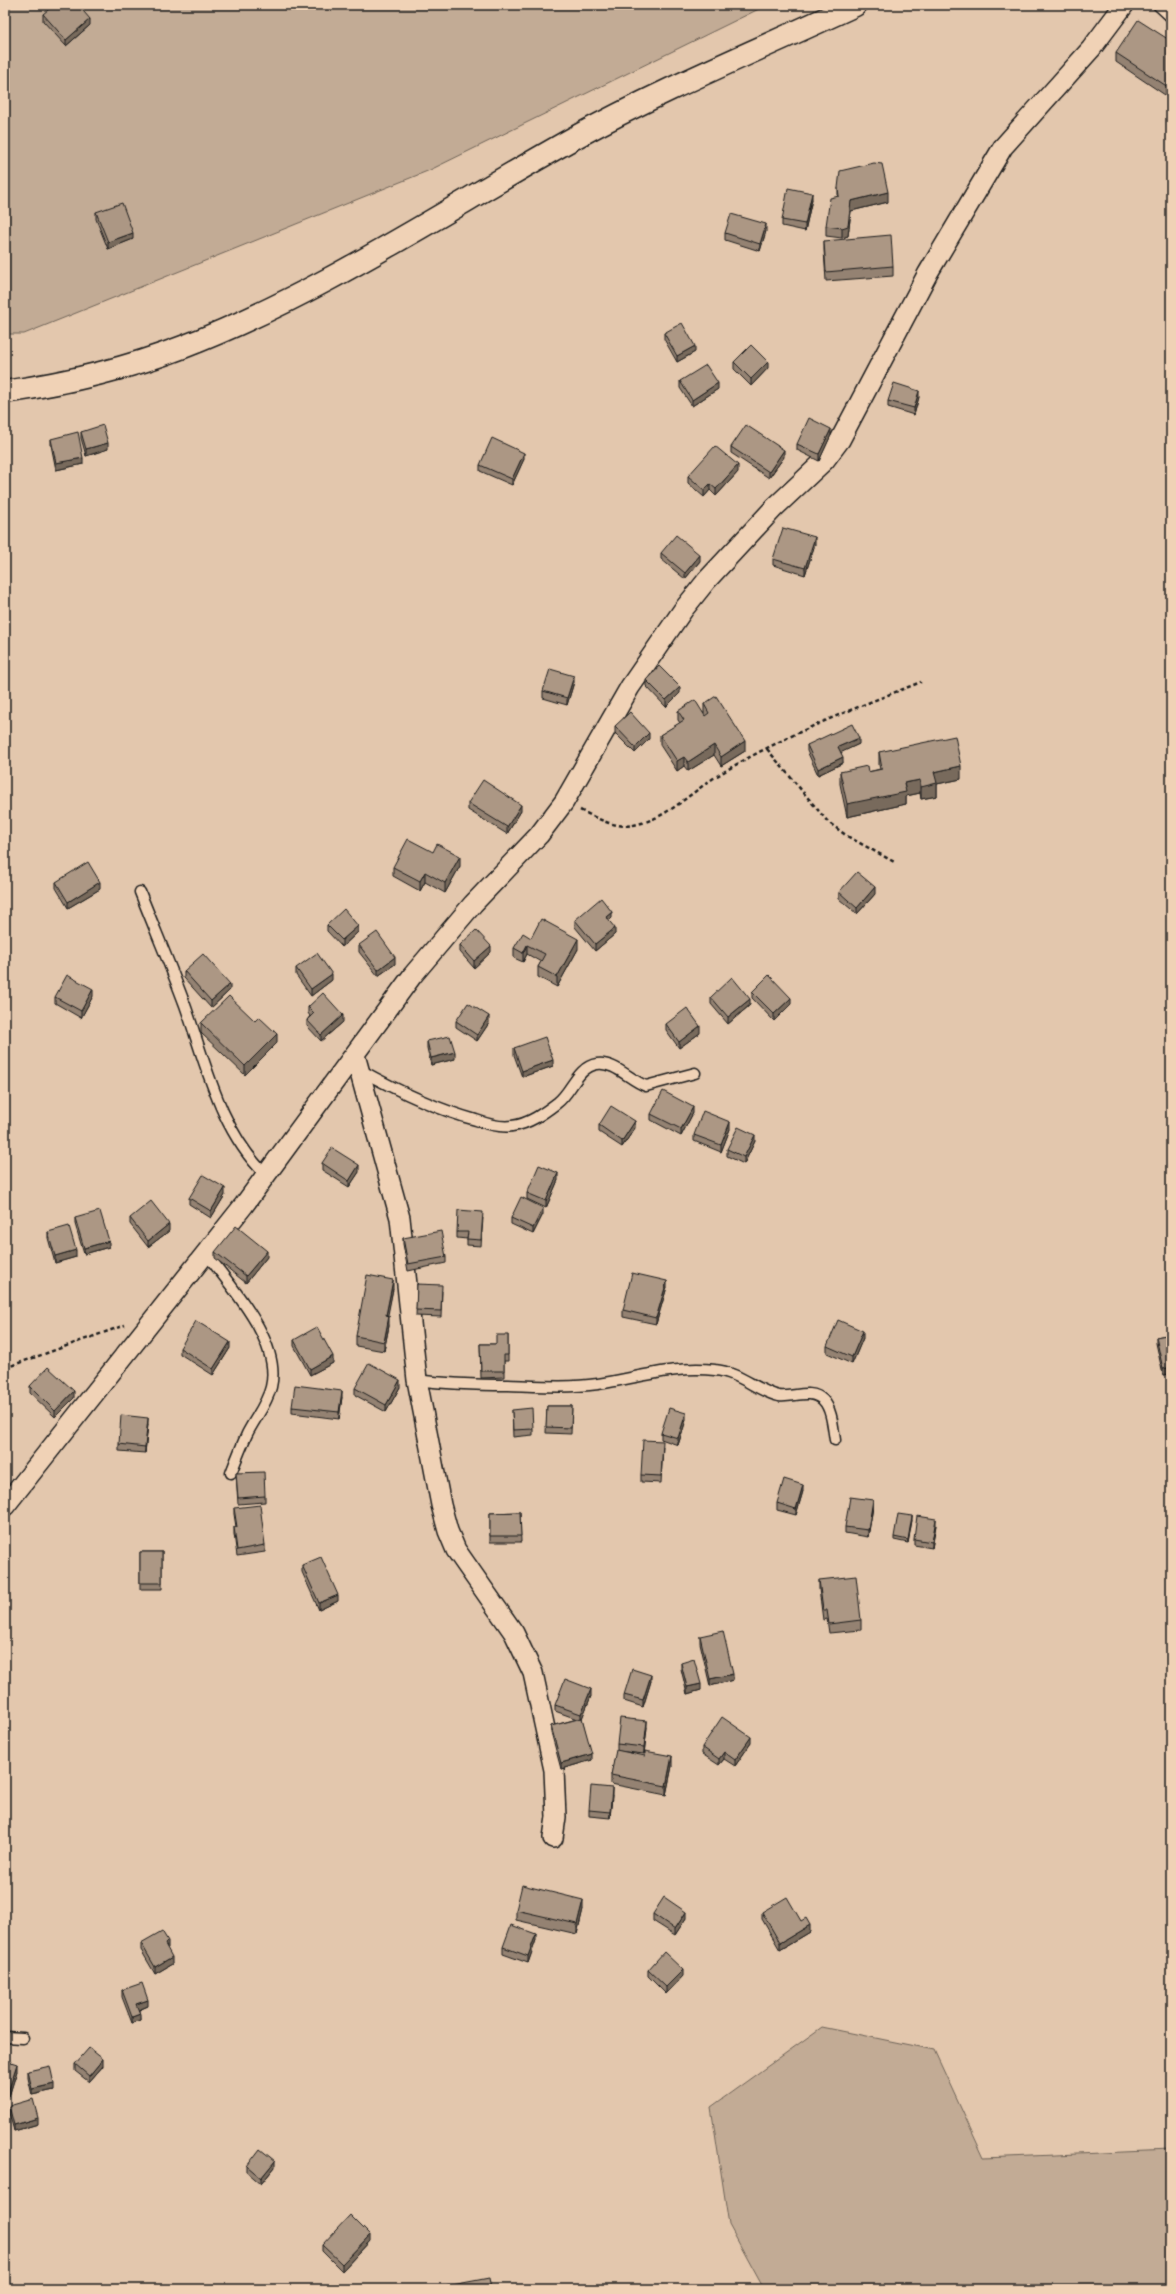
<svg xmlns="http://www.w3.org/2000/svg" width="1176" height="2294" viewBox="0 0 1176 2294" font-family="'Balsamiq Sans',sans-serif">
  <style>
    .green { fill: #c2ab95; stroke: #6f6458 }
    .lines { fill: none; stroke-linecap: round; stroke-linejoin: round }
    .lane-casing { stroke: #1c1c1c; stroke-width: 13 }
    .street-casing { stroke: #1c1c1c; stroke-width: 22 }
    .secondary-casing { stroke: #1c1c1c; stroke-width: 25 }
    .path { stroke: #1c1c1c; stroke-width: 2.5; stroke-dasharray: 4 3; stroke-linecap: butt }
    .lane { stroke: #f0d2b6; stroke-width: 10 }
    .street { stroke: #f0d2b6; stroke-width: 19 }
    .secondary { stroke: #f0d2b6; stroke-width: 22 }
    .wall { fill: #948272; stroke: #1c1c1c }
    .shaded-wall { fill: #786a5c; stroke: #1c1c1c }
    .building { fill: #ac9784; stroke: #1c1c1c }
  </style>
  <rect width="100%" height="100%" fill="#e3c7ad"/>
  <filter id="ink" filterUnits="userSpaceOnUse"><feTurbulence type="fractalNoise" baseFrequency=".025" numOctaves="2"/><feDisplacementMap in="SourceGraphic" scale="8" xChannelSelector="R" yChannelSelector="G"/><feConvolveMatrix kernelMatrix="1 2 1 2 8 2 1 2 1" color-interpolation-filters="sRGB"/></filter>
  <g filter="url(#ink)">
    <path class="green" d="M5 5H767L430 170 24 334H5Z
      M822 2027 934 2050 984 2158 1171 2150V2289H764L729 2225 711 2107Z"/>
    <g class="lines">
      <g class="lane-casing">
        <path id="lane" d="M1158 5 1171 17
          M140 892C155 930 171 967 185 1005 206 1064 220 1131 266 1175
          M360 1070C398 1091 435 1109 476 1120 487 1124 500 1128 512 1126 529 1124 544 1113 557 1103 572 1092 577 1067 597 1064 614 1061 631 1081 646 1086L695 1073
          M206 1253C231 1287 282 1342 271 1387 267 1404 255 1418 247 1434 241 1447 236 1460 231 1473
          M417 1380C447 1384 477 1385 508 1385 539 1386 568 1388 598 1384 637 1378 675 1365 715 1370 739 1372 759 1392 779 1396 793 1398 811 1388 823 1400 832 1409 833 1428 835 1440
          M5 2037 23 2038"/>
      </g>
      <g class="street-casing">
        <path id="street" d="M355 1055 400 1218 417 1380 441 1505 448 1531 456 1550 514 1633 533 1673 554 1770 556 1817 553 1838
          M5 1506 244 1205 412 976 473 904 539 835 564 802 630 687 683 610 707 580 774 508 825 460 840 440 928 273 1003 147 1091 49 1124 5"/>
      </g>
      <g class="secondary-casing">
        <path id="secondary" d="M5 392C66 383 126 369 183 347 321 294 445 210 574 138 665 88 761 49 855 5"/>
      </g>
      <path class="path" d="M767 749 828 822 847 836 896 863
        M580 810C599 819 616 830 638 824 669 817 691 792 717 776 780 737 852 709 921 682
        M5 1368 125 1325"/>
      <use href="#lane" class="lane"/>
      <use href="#street" class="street"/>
      <use href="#secondary" class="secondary"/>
    </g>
    <path class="wall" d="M43 14 90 25 66 46 43 21Z
      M1171 41V93L1168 97 1116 62V53Z
      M838 188 888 202 851 211 848 236 842 238 826 236V226L838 196Z
      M812 199 805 231 782 226V220Z
      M96 212 133 239 108 249 96 219Z
      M766 231 760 251 725 240V233Z
      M824 241 893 266V276L826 281 824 250Z
      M664 333 695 352 677 362 664 339Z
      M734 362 768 368 751 386 734 369Z
      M680 381 718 389 692 406 680 388Z
      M919 397 914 415 888 407V401Z
      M81 432 108 449 86 456 81 438Z
      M831 435 819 461 797 450V444Z
      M51 439 83 464 56 470 51 445Z
      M731 447 784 457 769 478 731 453Z
      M524 459 512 485 480 471V465Z
      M738 472 716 496 710 490 704 497 688 483V476Z
      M815 544 805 575 773 565V559Z
      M661 553 700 561 685 579 661 559Z
      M646 680 680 693 666 707 646 686Z
      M574 682 567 705 543 698V691Z
      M704 704 745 751 721 766 714 755 688 771 684 766 677 771 660 745V735L680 723 678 720V711L704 713Z
      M615 726 649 739 635 753 615 733Z
      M859 744 841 752 843 763 818 775 807 751V745Z
      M879 752 961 779 937 784V796L921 799 920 793 906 796V804L847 817 840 784V772H868L880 769 879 765Z
      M468 803 521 811 507 834 468 810Z
      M460 866 445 893 425 882 420 891 393 876V867Z
      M56 882 100 889 68 908 56 888Z
      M839 892 875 894 857 914 839 899Z
      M612 918 609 921 615 934 595 951 575 927V920Z
      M327 925 358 932 342 947 327 931Z
      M531 938 578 949 557 987 538 977V967L541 962 527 954 523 962 514 958V948Z
      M359 945 395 964 378 976 359 952Z
      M460 945 491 952 474 968 460 952Z
      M296 968 332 980 311 996 296 975Z
      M184 971 230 990 211 1008 184 978Z
      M752 992 791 1004 774 1021 752 998Z
      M93 996 81 1018 55 1003V997Z
      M711 997 750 1005 728 1024 711 1004Z
      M308 1007 343 1022 321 1041 307 1026V1020L310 1016 308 1013Z
      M456 1021 489 1023 477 1041 456 1027Z
      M201 1023 277 1043 245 1075 201 1033Z
      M666 1024 700 1033 679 1048 666 1030Z
      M427 1041 455 1059 431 1065 427 1048Z
      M514 1048 553 1066 522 1077 514 1055Z
      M693 1113 681 1136 651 1120V1114Z
      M599 1125 635 1128 622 1147 599 1132Z
      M730 1129 721 1152 694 1141V1135Z
      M755 1141 744 1164 727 1156V1149Z
      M322 1163 359 1172 349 1187 322 1170Z
      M558 1180 546 1208 527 1199V1193Z
      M225 1195 211 1218 189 1204V1198Z
      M543 1214 533 1234 511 1224V1218Z
      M75 1218 109 1247 84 1254 75 1224Z
      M130 1218 169 1231 148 1247 130 1224Z
      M483 1218 481 1246 467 1245V1239L457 1238V1232Z
      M48 1232 76 1257 55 1263 48 1238Z
      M403 1238 446 1257V1263L408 1271 403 1244Z
      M215 1252 267 1257 246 1283 215 1258Z
      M417 1284 442 1291 441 1317 416 1316Z
      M667 1287 656 1324 623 1317V1310Z
      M393 1289 387 1316 389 1326 384 1351 356 1346V1336Z
      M1171 1334V1374L1163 1375 1156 1343V1337Z
      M508 1335V1361H504V1377L481 1378 480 1344H496Z
      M863 1338 852 1364 827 1353V1346Z
      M294 1340 333 1363 310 1375 294 1346Z
      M180 1348H230L213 1375 180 1354Z
      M30 1386 74 1398 55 1417 30 1393Z
      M400 1387 386 1412 355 1395V1388Z
      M342 1397 339 1419 292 1413V1407Z
      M547 1406H572L571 1434 546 1433Z
      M512 1410 533 1429V1435L513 1437Z
      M686 1420 678 1445 661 1439V1433Z
      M148 1424 145 1453 119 1451V1444Z
      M663 1447 661 1483 641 1482V1475Z
      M236 1473 265 1496V1502L238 1504Z
      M803 1491 796 1515 777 1510V1503Z
      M873 1507 868 1537 845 1533V1527Z
      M234 1508 265 1545V1552L237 1556 234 1534V1527H236L234 1514Z
      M520 1512 521 1542H490V1513Z
      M912 1520 908 1543 894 1540V1537Z
      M936 1525 932 1548 914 1545V1539Z
      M140 1552H162V1589H140Z
      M302 1565 338 1601 319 1610 302 1572Z
      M819 1580 861 1620V1630L829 1633 827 1619 823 1620 819 1589Z
      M700 1636 733 1680 710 1686 700 1643Z
      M681 1663 701 1690 687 1694 681 1669Z
      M651 1681 643 1707 624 1701V1695Z
      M591 1696 582 1718 592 1760 561 1769 551 1732V1726L577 1719 555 1711V1705Z
      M647 1727 644 1754 618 1751 672 1766 666 1795 611 1784V1775L617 1750V1744Z
      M751 1743 735 1766 724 1759 719 1765 702 1754V1747Z
      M612 1795 610 1818 589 1816V1810Z
      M583 1909 577 1934 516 1920V1910Z
      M762 1912 801 1921 810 1932 780 1950 762 1919Z
      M653 1914 686 1918 675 1935 653 1921Z
      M536 1940 528 1963 503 1954V1947Z
      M141 1943 168 1948H167L172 1964 155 1974 141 1950Z
      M648 1970 683 1976 666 1994 648 1976Z
      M122 1990 148 2006 139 2010 140 2020 132 2023 122 1997Z
      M5 2060 17 2071 9 2096 5 2094Z
      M75 2064 103 2066 89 2082 75 2071Z
      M28 2071 54 2090 32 2095 28 2078Z
      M9 2106 38 2124 14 2131 9 2113Z
      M247 2166 275 2167 261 2184 247 2172Z
      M370 2241 342 2271 322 2251V2245Z"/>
    <path class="shaded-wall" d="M90 19V25L66 46V40Z
      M1171 83V93L1168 97V87Z
      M888 192V202L851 211 848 236 842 238V228L851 201Z
      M812 193V199L805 231V224Z
      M766 224V231L760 251V244Z
      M133 233V239L108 249V242Z
      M695 346V352L677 362V356Z
      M768 362V368L751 386V379Z
      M718 383V389L692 406V400Z
      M919 391V397L914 415V408Z
      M831 429V435L819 461V454Z
      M108 443V449L86 456V449Z
      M784 450V457L769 478V472Z
      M524 453V459L512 485V479Z
      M83 458V464L56 470V463Z
      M738 465V472L716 496V489Z
      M710 484V490L704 497V490Z
      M815 537V544L805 575V568Z
      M700 555V561L685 579V573Z
      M574 676V682L567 705V698Z
      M680 687V693L666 707V700Z
      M649 733V739L635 753V747Z
      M859 738V744L838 754V747Z
      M745 741V751L721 766V757Z
      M714 745V755L688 771V762Z
      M684 757V766L677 771V761Z
      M843 757V763L818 775V769Z
      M961 766V779L937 784V796L921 799V787L934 772Z
      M920 780V793L906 796V804L847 817V804L904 783Z
      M521 805V811L507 834V827Z
      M460 856V866L445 893V883Z
      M425 872V882L420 891V881Z
      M100 882V889L68 908V902Z
      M875 887V894L857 914V908Z
      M612 912V918L606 924V917Z
      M358 926V932L342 947V940Z
      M615 928V934L595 951V944Z
      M578 939V949L557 987V977Z
      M527 945V954L523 962V953Z
      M491 946V952L474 968V961Z
      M395 957V964L378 976V970Z
      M332 974V980L311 996V989Z
      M230 984V990L211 1008V1001Z
      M93 989V996L81 1018V1011Z
      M791 998V1004L774 1021V1014Z
      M750 999V1005L728 1024V1017Z
      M343 1015V1022L321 1041V1035Z
      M489 1016V1023L477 1041V1035Z
      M700 1026V1033L679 1048V1042Z
      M277 1034V1043L245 1075V1066Z
      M455 1052V1059L431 1065V1058Z
      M553 1060V1066L522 1077V1071Z
      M693 1107V1113L681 1136V1129Z
      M635 1121V1128L622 1147V1141Z
      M730 1122V1129L721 1152V1145Z
      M755 1135V1141L744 1164V1157Z
      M359 1165V1172L349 1187V1181Z
      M558 1173V1180L546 1208V1201Z
      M225 1188V1195L211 1218V1211Z
      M543 1208V1214L533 1234V1228Z
      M169 1224V1231L148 1247V1241Z
      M109 1241V1247L84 1254V1248Z
      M76 1250V1257L55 1263V1256Z
      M267 1251V1257L246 1283V1276Z
      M393 1280V1289L386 1325V1315Z
      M667 1281V1287L656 1324V1318Z
      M389 1316V1326L384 1351V1342Z
      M863 1331V1338L852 1364V1357Z
      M230 1342V1348L213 1375V1369Z
      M333 1356V1363L310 1375V1369Z
      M1171 1367V1374L1163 1375V1369Z
      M400 1380V1387L386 1412V1405Z
      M74 1391V1398L55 1417V1411Z
      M342 1391V1397L339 1419V1412Z
      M686 1413V1420L678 1445V1438Z
      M148 1418V1424L145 1453V1447Z
      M803 1485V1491L796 1515V1509Z
      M873 1500V1507L868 1537V1530Z
      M912 1516V1520L908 1543V1540Z
      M936 1519V1525L932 1548V1542Z
      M338 1595V1601L319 1610V1603Z
      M733 1674V1680L710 1686V1679Z
      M651 1675V1681L643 1707V1700Z
      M701 1684V1690L687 1694V1687Z
      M591 1689V1696L581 1721V1714Z
      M647 1721V1727L644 1754V1747Z
      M751 1737V1743L735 1766V1760Z
      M724 1752V1759L719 1765V1759Z
      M592 1754V1760L561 1769V1763Z
      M672 1756V1766L666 1795V1786Z
      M612 1788V1795L610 1818V1812Z
      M583 1900V1909L577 1934V1924Z
      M686 1912V1918L675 1935V1929Z
      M810 1925V1932L780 1950V1943Z
      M536 1934V1940L528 1963V1956Z
      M168 1941V1948L165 1950V1944Z
      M172 1957V1964L155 1974V1967Z
      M683 1970V1976L666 1994V1987Z
      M148 2000V2006L136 2011V2004Z
      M140 2014V2020L132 2023V2017Z
      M103 2059V2066L89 2082V2076Z
      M17 2064V2071L9 2096V2089Z
      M54 2084V2090L32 2095V2089Z
      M38 2118V2124L14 2131V2125Z
      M275 2161V2167L261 2184V2178Z
      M370 2235V2241L342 2271V2264Z"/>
    <path class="building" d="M54 5H78L90 19 66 40 43 14Z
      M1138 20 1171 41V83L1168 87 1116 53Z
      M874 163 882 164 888 192 851 201 848 226 842 228 826 226 830 198 839 196 838 188 840 171Z
      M788 188 812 193 805 224 782 220Z
      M122 203 133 233 108 242 96 212Z
      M731 214 766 224 760 244 725 233Z
      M891 235 893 266 826 272 824 241Z
      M682 323 695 346 677 356 664 333Z
      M751 345 768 362 751 379 734 362Z
      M706 365 718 383 692 400 680 381Z
      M894 383 919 391 914 408 888 401Z
      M809 418 831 429 819 454 797 444Z
      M103 425 108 443 86 449 81 432Z
      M746 425 784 450 769 472 731 447Z
      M78 432 83 458 56 463 51 439Z
      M492 438 524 453 512 479 480 465Z
      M715 446 738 465 716 489 710 484 704 490 688 476Z
      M783 528 815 537 805 568 773 559Z
      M676 535 700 555 685 573 661 553Z
      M659 666 680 687 666 700 646 680Z
      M550 669 574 676 567 698 543 691Z
      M716 696 745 741 721 757 714 745 688 762 684 757 677 761 660 735 684 720 678 711 695 700 705 716 709 713 704 704Z
      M630 712 649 733 635 747 615 726Z
      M852 724 859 738 838 747 843 757 818 769 807 745Z
      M955 736 961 766 934 772 937 783 921 787 920 780 904 783 906 792 847 804 840 772 867 766 868 772 882 769 879 752Z
      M483 780 521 805 507 827 468 803Z
      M408 839 433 852 437 844 460 856 445 883 425 872 420 881 393 867Z
      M88 862 100 882 68 902 56 882Z
      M857 872 875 887 857 908 839 892Z
      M601 898 612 912 606 917 615 928 595 944 575 920Z
      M344 909 358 926 342 940 327 925Z
      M541 919 578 939 557 977 538 967 545 954 527 945 523 953 514 948 523 933 531 938Z
      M476 930 491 946 474 961 460 945Z
      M377 932 395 957 378 970 359 945Z
      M317 953 332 974 311 989 296 968Z
      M203 954 230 984 211 1001 184 971Z
      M67 975 93 989 81 1011 55 997Z
      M769 975 791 998 774 1014 752 992Z
      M732 977 750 999 728 1017 711 997Z
      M323 993 343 1015 321 1035 307 1020 314 1013 308 1007Z
      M229 996 255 1021 259 1017 277 1034 245 1066 201 1023Z
      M468 1003 489 1016 477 1035 456 1021Z
      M687 1008 700 1026 679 1042 666 1024Z
      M450 1036 455 1052 431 1058 427 1041Z
      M545 1037 553 1060 522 1071 514 1048Z
      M663 1091 693 1107 681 1129 651 1114Z
      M611 1106 635 1121 622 1141 599 1125Z
      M703 1111 730 1122 721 1145 694 1135Z
      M738 1127 755 1135 744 1157 727 1149Z
      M332 1148 359 1165 349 1181 322 1163Z
      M539 1165 558 1173 546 1201 527 1193Z
      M203 1175 225 1188 211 1211 189 1198Z
      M521 1197 543 1208 533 1228 511 1218Z
      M151 1201 169 1224 148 1241 130 1218Z
      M458 1210 483 1212 481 1240 467 1239 468 1232H457Z
      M100 1211 109 1241 84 1248 75 1218Z
      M69 1226 76 1250 55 1256 48 1232Z
      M236 1226 267 1251 246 1276 215 1252Z
      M441 1231 446 1257 408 1264 403 1238Z
      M632 1273 667 1281 656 1318 623 1310Z
      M367 1275 393 1280 386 1315 389 1316 384 1342 356 1336Z
      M417 1284 442 1285 441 1311 416 1310Z
      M838 1320 863 1331 852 1357 827 1346Z
      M196 1321 230 1342 213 1369 180 1348Z
      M317 1327 333 1356 310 1369 294 1340Z
      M1171 1334V1367L1163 1369 1156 1337Z
      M496 1335H508V1355H504V1371H481L480 1344H496Z
      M369 1363 400 1380 386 1405 355 1388Z
      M48 1367 74 1391 55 1411 30 1386Z
      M295 1385 342 1391 339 1412 292 1407Z
      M547 1406H572L571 1428 546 1427Z
      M532 1408 533 1429 513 1430 512 1410Z
      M669 1408 686 1413 678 1438 661 1433Z
      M121 1415 148 1418 145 1447 119 1444Z
      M643 1440 663 1441 661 1476 641 1475Z
      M264 1472 265 1496 238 1498 236 1473Z
      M784 1479 803 1485 796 1509 777 1503Z
      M850 1497 873 1500 868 1530 845 1527Z
      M260 1505 265 1545 237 1550 234 1527H237L234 1508Z
      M520 1512 521 1536H490V1513Z
      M898 1514 912 1516 908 1540 894 1537Z
      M917 1516 936 1519 932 1542 914 1539Z
      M140 1552H162V1583H140Z
      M321 1557 338 1595 319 1603 302 1565Z
      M856 1576 861 1620 829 1624 827 1610H823L819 1580Z
      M723 1631 733 1674 710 1679 700 1636Z
      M694 1659 701 1684 687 1687 681 1663Z
      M632 1669 651 1675 643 1700 624 1695Z
      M565 1679 591 1689 581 1714 555 1705Z
      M722 1717 751 1737 735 1760 724 1752 719 1759 702 1747Z
      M582 1718 592 1754 561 1763 551 1726Z
      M620 1718 647 1721 644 1747 617 1744Z
      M616 1750 645 1756V1751L672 1756 666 1786 611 1775Z
      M591 1786 612 1788 610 1812 589 1810Z
      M522 1885 583 1900 577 1924 516 1910Z
      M664 1897 686 1912 675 1929 653 1914Z
      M787 1897 801 1921 806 1918 810 1925 780 1943 762 1912Z
      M511 1925 536 1934 528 1956 503 1947Z
      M162 1931 168 1941 165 1944 172 1957 155 1967 141 1943Z
      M664 1952 683 1970 666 1987 648 1970Z
      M142 1983 148 2000 136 2004 140 2014 132 2017 122 1990Z
      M89 2048 103 2059 89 2076 75 2064Z
      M5 2060 17 2064 9 2089 5 2088Z
      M50 2066 54 2084 32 2089 28 2071Z
      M33 2099 38 2118 14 2125 9 2106Z
      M260 2149 275 2161 261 2178 247 2166Z
      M350 2215 370 2235 342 2264 322 2245Z
      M489 2278 491 2289H448L447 2286Z"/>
  </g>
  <rect width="1176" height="2294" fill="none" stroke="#f0d2b6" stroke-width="20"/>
  <rect x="10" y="10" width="1156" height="2274" fill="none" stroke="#1c1c1c" stroke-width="1.5" filter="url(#ink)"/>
</svg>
